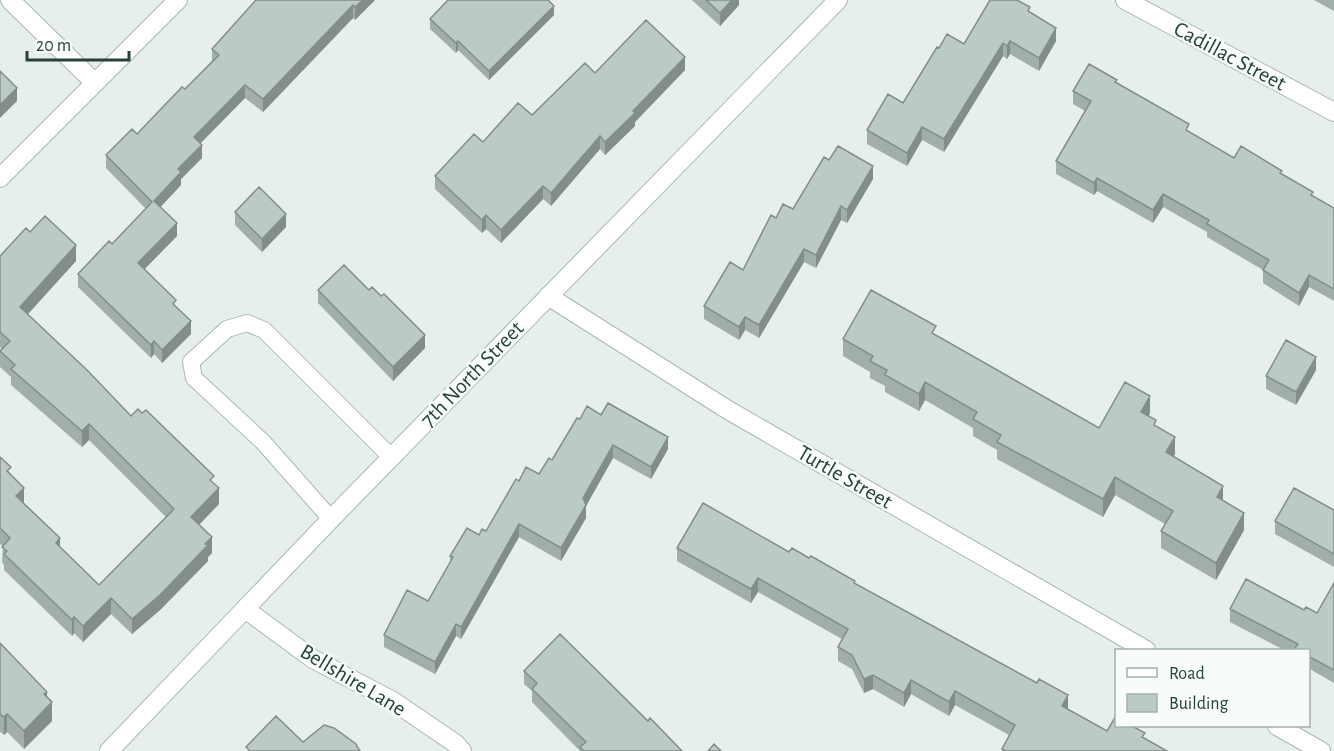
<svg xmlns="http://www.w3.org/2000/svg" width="1334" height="751" viewBox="0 0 1334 751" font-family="'Alegreya Sans',sans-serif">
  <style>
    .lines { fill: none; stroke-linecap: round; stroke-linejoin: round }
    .service-casing { stroke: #a8b8b2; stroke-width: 18 }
    .minor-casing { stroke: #a8b8b2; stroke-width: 20 }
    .tertiary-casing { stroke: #a8b8b2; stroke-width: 20 }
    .service { stroke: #fff; stroke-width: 16 }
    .minor { stroke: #fff; stroke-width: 18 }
    .tertiary { stroke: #fff; stroke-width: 18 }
    .wall { fill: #a1aea9 }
    .shaded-wall { fill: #838d89 }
    .building { fill: #bbcac4; stroke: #838d89; stroke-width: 1.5 }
    .labels { text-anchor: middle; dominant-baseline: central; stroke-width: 5; stroke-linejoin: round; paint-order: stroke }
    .street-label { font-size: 22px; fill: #24423a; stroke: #f7fbf9 }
  </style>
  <rect width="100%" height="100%" fill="#e6efeb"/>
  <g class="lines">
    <g class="service-casing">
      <path id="service" d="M331 519 263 442 194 378 191 362 227 329 247 323 264 330 391 457"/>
    </g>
    <g class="minor-casing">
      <path id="minor" d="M10 0 95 83
        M1125 0 1334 112
        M0 178 178 0
        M548 296 728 410 1146 650
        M245 609 313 659 393 701 456 744 462 751
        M1277 726 1321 751"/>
    </g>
    <g class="tertiary-casing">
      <path id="tertiary" d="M109 751 331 519 838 0"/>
    </g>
    <use href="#service" class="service"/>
    <use href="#minor" class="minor"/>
    <use href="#tertiary" class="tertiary"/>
  </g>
  <path class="wall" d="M256 0H375L355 20 353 18 263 112 245 98 200 143 202 158 181 179V185L160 207 177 236 144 269 176 307 191 334 162 363 154 354 151 358 78 287V274L112 244 146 209 106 168V155L137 134 185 89 212 61V49Z
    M692 0H739V5L720 26Z
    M1314 0H1334V11Z
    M1030 12 1056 41 1039 71 1010 54 1007 59 1003 56 944 152 922 140 907 166 867 144V130L903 103 939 48 964 44Z
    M554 15 489 80 458 50 456 53 430 29V19Z
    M685 70 635 122V126L605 155 600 149 551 206 543 199 501 243 486 229 482 233 435 189V176L483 142 532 115 595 73Z
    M1117 83 1189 132 1234 158 1282 174 1313 196 1334 208V301L1309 287 1299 306 1263 283V270L1207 237V232L1163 207 1153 223 1097 191 1094 195 1056 174V161L1085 111 1073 104V91Z
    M829 160 873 179 847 223 841 220 816 268 804 262 759 338 745 330 739 340 704 319V306L743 270 776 218 793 209Z
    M235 212 286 227 262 252 235 225Z
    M30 232 76 261 27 314 131 416 214 484 219 504 199 525 212 553 208 557V561L160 610 132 634 111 614 83 642 74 633 72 636 4 570V565L2 562 3 546 0 544V457L11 475 24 503 60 547 99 585 166 517 89 440 82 447 11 385V377L0 367V351L2 349 0 347V256Z
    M318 290 425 348 393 381 318 303Z
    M936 335 1099 428 1150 413 1149 416 1175 454 1173 457 1223 501 1244 530 1216 580 1161 548V531L1165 524 1115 495 1103 517 997 459V450L973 436V428L925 400 919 411 885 392V386L870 378V372L843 356V339Z
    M1316 370 1296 405 1266 389V376Z
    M601 415 668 449 651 479 613 458 586 506V518L561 561 519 537 461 639 456 636 435 674 384 647V635L428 601 450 562V556L486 531 519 481 539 474 552 460 580 419Z
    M1334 510V567L1275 534V521Z
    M677 548 789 552 855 584 1068 709 1107 731 1145 738 1167 751H1002V749L1009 735 955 705 949 716 911 694 904 707 873 689 864 693 852 669 838 661V647L842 639 758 592 751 603 677 561Z
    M1334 583V683L1308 668V651H1286L1230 622V609L1304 610 1317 613Z
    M0 643 47 697 52 721 24 749 7 732 4 735 0 732Z
    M524 671 648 721 682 751H580L532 702V691L524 684Z"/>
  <path class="shaded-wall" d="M363 0H375L355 20V7Z
    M732 0H739V5L720 26V13Z
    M353 5V18L263 112V99Z
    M554 6V15L489 80V71Z
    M1056 28V41L1039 71V58Z
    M458 41V50L456 53V43Z
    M1010 41V54L1007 59V46Z
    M1003 43V56L944 152V139Z
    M685 57V70L635 122V126L605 155V142L633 111Z
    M245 85V98L194 150V137Z
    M17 88V101L0 118V105Z
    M922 127V140L907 166V153Z
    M600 136V149L551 206V193Z
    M202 145V158L181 179V185L154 214V201L178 169Z
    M873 166V179L847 223V210Z
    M1097 178V191L1094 195V183Z
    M543 186V199L501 243V230Z
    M1163 194V207L1153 223V210Z
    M841 206V220L816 268V255Z
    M286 214V227L262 252V239Z
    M486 215V229L482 233V220Z
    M177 223V236L138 276V263Z
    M76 245V261L20 323V307Z
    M804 249V262L759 338V325Z
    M1309 275V287L1299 306V293Z
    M745 317V330L739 340V327Z
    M191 321V334L162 363V350Z
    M425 335V348L393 381V367Z
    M154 341V354L151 358V345Z
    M1316 357V370L1296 405V392Z
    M925 382V400L919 411V394Z
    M1150 396V413L1141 429V412Z
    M89 424V440L82 447V431Z
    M668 437V449L651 479V467Z
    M1175 437V454L1166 470V452Z
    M613 445V458L586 506V518L561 561V548L583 498Z
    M1115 477V495L1103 517V499Z
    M1223 486V503L1217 497Z
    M24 488V504L16 496Z
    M219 488V504L191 533V517Z
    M1244 513V530L1216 580V563Z
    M519 524V537L461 639V627Z
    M212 537V553L208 557V561L160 610 132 634V619Z
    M60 538V554L56 543Z
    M758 578V592L751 603V589Z
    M111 598V614L83 642V626Z
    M74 617V633L72 636V620Z
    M456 624V636L435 674V662Z
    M873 675V689L864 693V679Z
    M911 680V694L904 707V693Z
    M955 691V705L949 716V702Z
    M47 692V707L52 702V721L24 749V731L44 694Z
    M1068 695V709L1062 720V706Z
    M7 714V732L4 735V717Z"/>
  <path class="building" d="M256 0H363L355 7 353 5 263 99 245 85 194 137 202 145 178 169 181 172 154 201 177 223 138 263 176 300 173 304 191 321 162 350 154 341 151 345 78 274 109 241 112 244 152 202 106 155 132 129 137 134 182 87 185 89 219 55 212 49Z
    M448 0H548L554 6 489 71 458 41 456 43 430 19Z
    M706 0H732L720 13Z
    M990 0H1017L1030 7 1028 11 1056 28 1039 58 1010 41 1007 46 1003 43 944 139 922 127 907 153 867 130 888 94 903 103 937 47 939 48 947 34 964 44Z
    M646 20 685 57 633 111 635 113 605 142 600 136 551 193 543 186 501 230 486 215 482 220 435 176 474 134 483 142 518 103 532 115 585 63 595 73Z
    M1089 64 1117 80 1115 82 1189 124 1186 130 1234 158 1241 146 1282 171 1280 173 1313 192 1311 195 1334 208V289L1309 275 1299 293 1263 270 1269 260 1207 224 1209 220 1163 194 1153 210 1097 178 1094 183 1056 161 1091 101 1073 91Z
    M0 71 17 88 0 105V114Z
    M838 146 873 166 847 210 841 206 816 255 804 249 759 325 745 317 739 327 704 306 730 262 743 270 771 215 776 218 783 204 793 209 824 157 829 160Z
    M259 187 286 214 262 239 235 212Z
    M45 216 76 245 20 307 87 370 131 416 138 409 142 413 146 410 214 476 210 480 219 488 191 517 212 537 205 544 208 545 160 595 132 619 111 598 83 626 74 617 72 620 4 554 7 551 2 547 10 538 0 528V457L11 467 7 471 24 488 16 496 60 538 56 543 99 585 174 509 89 424 82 431 11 369 15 365 0 351 10 341 0 332V256L26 228 30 232Z
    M344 265 369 290 372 287 381 296 384 294 425 335 393 367 318 290Z
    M871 290 936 326 932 333 1099 428 1125 382 1150 396 1141 412 1156 420 1154 425 1175 437 1166 452 1223 486 1217 497 1244 513 1216 563 1161 531 1173 511 1115 477 1103 499 997 442 1001 435 973 419 977 412 925 382 919 394 885 375 887 370 870 361 873 356 843 339Z
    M1286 340 1316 357 1296 392 1266 376Z
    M608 403 668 437 651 467 613 445 583 498 586 505 561 548 519 524 461 627 456 624 435 662 384 635 407 590 428 601 453 557 450 556 467 528 479 535 482 529 486 531 516 479 519 481 526 467 539 474 549 458 552 460 577 418 580 419 587 406 601 415Z
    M1294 488 1334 510V554L1275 521Z
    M703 503 789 552 792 548 809 558 811 556 855 581 854 583 1037 683 1039 679 1068 695 1062 706 1107 731 1116 716V726H1132L1145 733 1142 737 1167 751H1006L1002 749 1015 725 955 691 949 702 911 680 904 693 873 675 864 679 852 655 838 647 848 629 758 578 751 589 677 548Z
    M1246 579 1304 610 1306 607 1317 613 1334 583V670L1308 656V651H1300L1295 648 1298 644 1230 609Z
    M560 634 648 721 650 718 682 751H584L580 747 586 742 532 689 537 683 524 671Z
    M0 643 47 692 44 694 52 702 24 731 7 714 4 717 0 714Z
    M276 716 303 742 324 725 334 728 356 744 358 748 360 751H250L246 747Z
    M714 744 721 751H708Z"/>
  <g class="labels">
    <g class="street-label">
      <text transform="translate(1230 56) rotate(28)">Cadillac Street</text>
      <text transform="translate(472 374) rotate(-46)">7th North Street</text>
      <text transform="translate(845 477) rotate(30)">Turtle Street</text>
      <text transform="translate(353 680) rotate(31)">Bellshire Lane</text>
    </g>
  </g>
  <rect x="1115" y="649" width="195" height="78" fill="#f7fbf9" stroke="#a3b1ad" stroke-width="1.5"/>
  <rect x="1127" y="668" width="30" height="9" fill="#ffffff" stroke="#a3b1ad" stroke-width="1.5"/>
  <text x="1169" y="679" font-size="18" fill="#24423a">Road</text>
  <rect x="1127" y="694" width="30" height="18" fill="#bbcac4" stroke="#a3b1ad" stroke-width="1.5"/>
  <text x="1169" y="709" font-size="18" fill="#24423a">Building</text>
  <path d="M27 51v9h102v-9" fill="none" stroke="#24423a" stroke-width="3"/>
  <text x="36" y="51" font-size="18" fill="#24423a" stroke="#f7fbf9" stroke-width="4.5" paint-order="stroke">20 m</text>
</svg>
